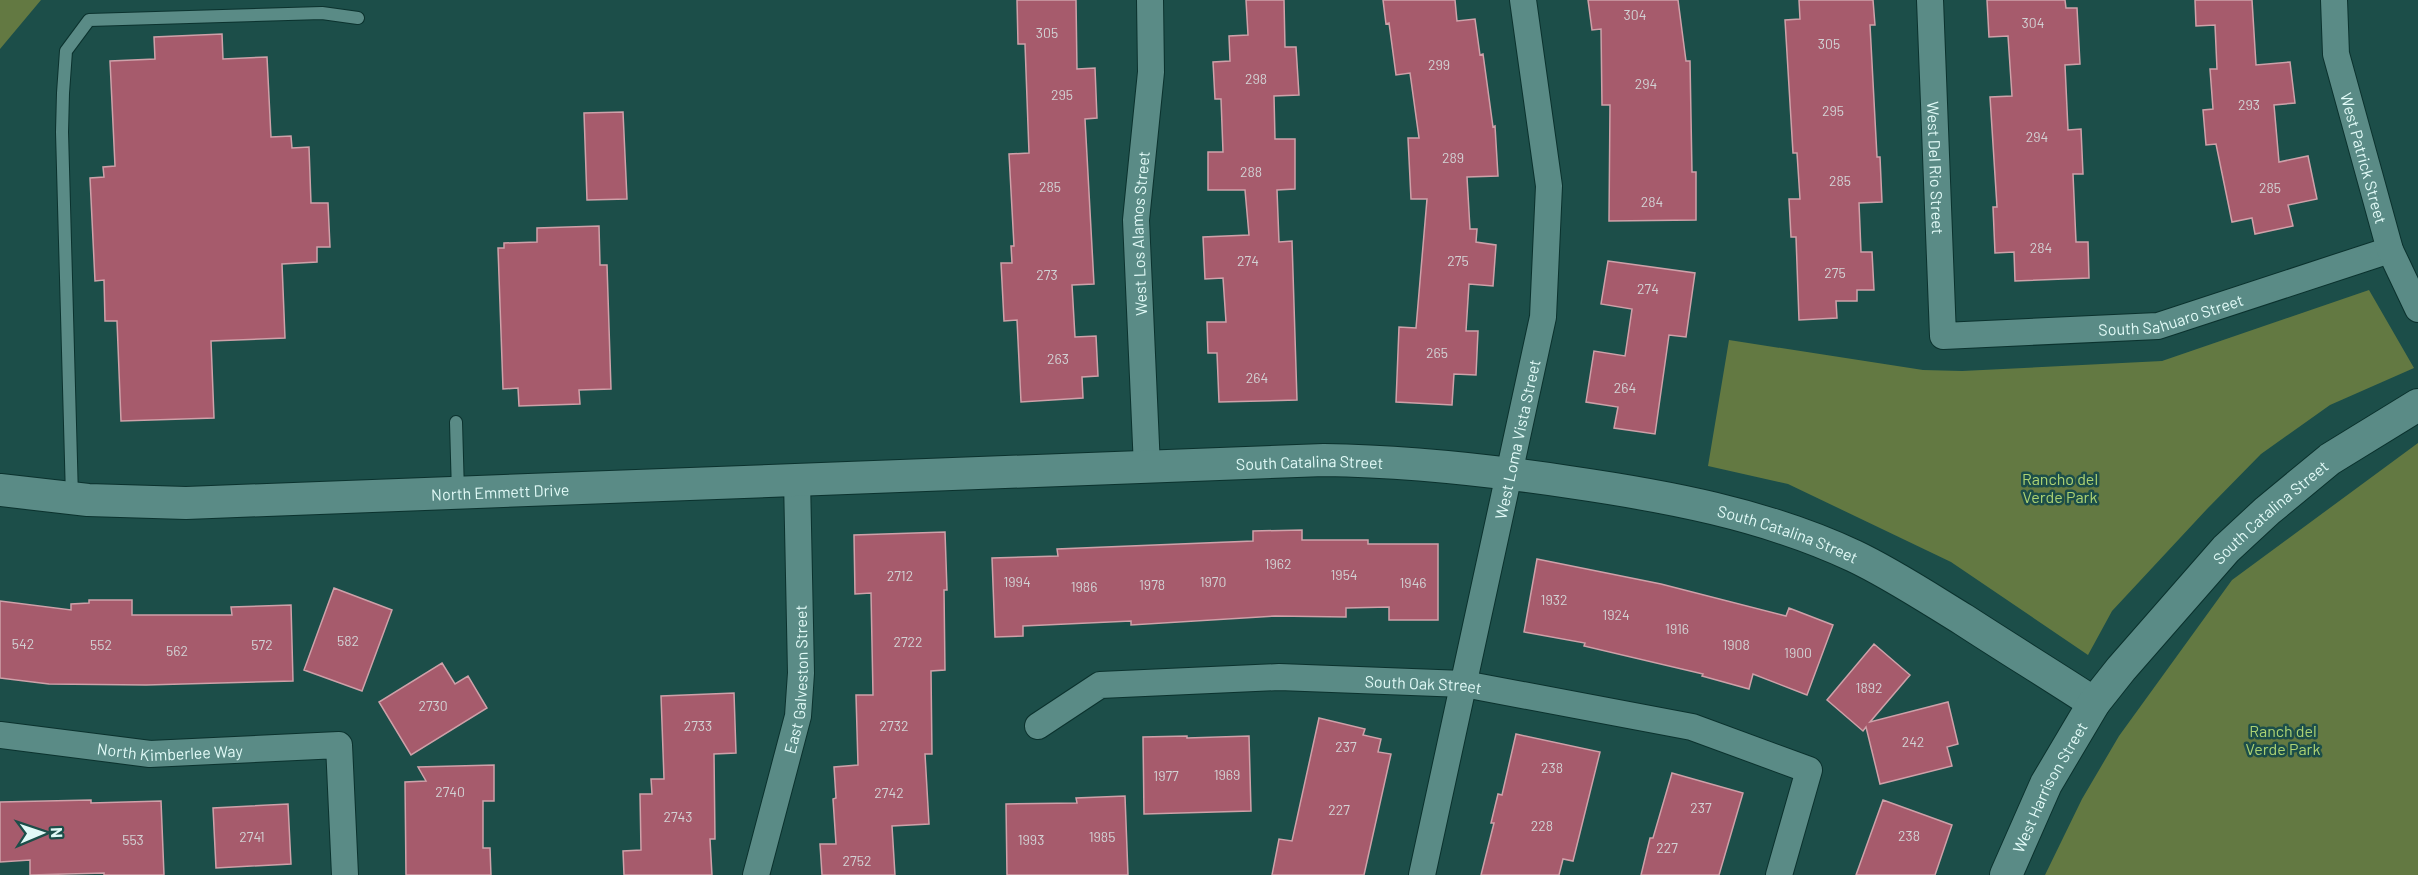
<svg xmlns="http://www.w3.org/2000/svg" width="2418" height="875" viewBox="0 0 2418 875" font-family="Barlow,sans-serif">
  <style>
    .green { fill: #637942 }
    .building { fill: #a65b6c; stroke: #cea1a9; stroke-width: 1.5 }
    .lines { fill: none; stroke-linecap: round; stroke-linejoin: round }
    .service-casing { stroke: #0b322e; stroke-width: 14 }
    .minor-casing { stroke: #0b322e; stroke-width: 28 }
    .tertiary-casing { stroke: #0b322e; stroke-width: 34 }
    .service { stroke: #5a8b86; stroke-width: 12 }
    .minor { stroke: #5a8b86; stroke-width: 26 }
    .tertiary { stroke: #5a8b86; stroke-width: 32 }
    .labels { text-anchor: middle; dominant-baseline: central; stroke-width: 5; stroke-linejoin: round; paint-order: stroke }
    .number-label { font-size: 14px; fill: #d2d2d4 }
    .street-label { font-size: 16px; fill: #e1faf7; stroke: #1c4e49 }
    .park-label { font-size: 16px; fill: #add374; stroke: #1c4e49 }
  </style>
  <rect width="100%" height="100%" fill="#1c4e49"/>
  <path class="green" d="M0 0H41L0 49Z
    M2369 290 2414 368 2330 405 2261 454 2207 509 2112 611 2088 655 1951 562 1788 484 1708 466 1729 340 1923 370 1962 371 2162 361Z
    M2418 443V875H2045L2082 799 2119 736 2232 580Z"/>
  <path class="building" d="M1017 0H1076L1077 69 1095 68 1097 118 1085 119 1094 284 1072 285 1075 337 1096 336 1098 376 1082 377 1083 398 1021 402 1017 320 1004 321 1001 263H1012L1011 246H1014L1009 154 1029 153 1025 44H1018Z
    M1246 0H1284L1285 47H1296L1299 95 1274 96 1275 139H1295V189L1277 190 1279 242 1292 241 1297 400 1219 402 1217 353H1208L1207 322H1226L1223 278 1205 279 1203 237 1249 235 1245 190H1208V152H1223L1221 99H1215L1213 62 1230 61 1229 36 1248 35Z
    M1383 0H1455L1457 21 1475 19 1480 55 1483 54 1493 127 1495 126 1498 176 1467 177 1470 229H1477L1476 242 1496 245 1493 286 1469 284 1466 331H1478L1476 375 1454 374 1452 405 1396 402 1399 327 1416 328 1427 199H1411L1408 138H1419L1410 73 1396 75 1389 23 1386 24Z
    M1588 0H1678L1686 61H1690L1692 172H1696V220L1609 221 1610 105H1602L1601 29 1592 30Z
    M1799 0H1873L1875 25H1870L1877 157H1880L1882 202 1859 203 1861 252H1872L1874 290H1857V301H1836L1837 318 1799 320 1796 237H1791L1789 199H1800L1797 153H1793L1785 20 1800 19Z
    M1987 0H2065L2066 8H2077L2080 64 2065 65 2068 130 2081 129 2083 174H2073L2076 242H2088L2089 278 2015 281 2014 252 1995 253 1993 207H1997L1990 97 2012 96 2008 36 1989 37Z
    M2195 0H2252L2256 65 2290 62 2295 103 2274 105 2279 162 2308 156 2317 199 2288 205 2293 226 2255 234 2252 218 2232 222 2216 144 2206 145 2203 110 2213 109 2210 69H2217L2215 25 2196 26Z
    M222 34 223 59 267 57 271 137 291 136 292 148 309 147 311 203H328L330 247H317V262L282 264 285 338 211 341 214 418 121 421 117 321H105L104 280 95 281 90 178 104 177 103 167 115 166 110 61 155 59 154 37Z
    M623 112 627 199 587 200 584 113Z
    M599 226 600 265H607L611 389 579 390 580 404 519 406 518 388 503 389 498 248H504V243L537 242V228Z
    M1608 261 1695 273 1686 337 1669 335 1655 434 1614 428 1618 407 1586 402 1594 351 1625 356 1632 309 1601 304Z
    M1302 530V540H1368V544H1438V620H1389V607L1346 608V617L1275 616 1131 625V621L1023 626V636L995 637 992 558 1058 556 1057 549 1253 541V531Z
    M945 532 947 590H944L945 670 931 671 932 754H925L929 824 892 826 895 875H822L820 844H836L833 799 836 798 834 767 858 765 856 695H873L871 593 855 594 854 535Z
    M1537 559 1661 584 1786 616 1789 608 1833 625 1807 695 1753 674 1749 689 1702 676 1703 674 1584 646 1585 643 1524 632Z
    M334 588 392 610 362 691 304 670Z
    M89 600H132V615H232L231 607 291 605 293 681 146 685 49 684 0 678V601L71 610V604L89 603Z
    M1874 644 1910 675 1870 722 1948 702 1958 744 1947 747 1952 766 1880 784 1866 727 1863 731 1827 700Z
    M442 663 455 684 468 676 487 708 411 755 379 702Z
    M734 693 736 753 714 754 715 839H710L712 875H624L623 851 641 850 640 794H652L651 779H664L661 696Z
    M1319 718 1365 729 1363 735 1381 739 1378 752 1391 754 1364 875H1272L1279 839 1292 841Z
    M1516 734 1600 752 1573 861 1563 859 1559 875H1481L1494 823H1491L1498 794 1502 795Z
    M1187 736V738L1249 736 1251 811 1144 814 1143 737Z
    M494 765V801H483V848H490L491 875H406L405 782 426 781 418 767Z
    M1672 773 1743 793 1719 875H1641L1650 838H1653Z
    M1125 796 1128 875H1007L1006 804 1077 803 1076 798Z
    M91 800V803L161 801 164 875H104V873L30 875V860L0 862V802Z
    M1883 800 1952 825 1935 875H1856Z
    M288 804 291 864 216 868 213 808Z"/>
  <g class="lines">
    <g class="service-casing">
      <path id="service" d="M456 422 458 493
        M72 497 62 132 63 93 66 51 89 20 322 13 358 18"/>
    </g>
    <g class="minor-casing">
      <g id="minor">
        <path id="s1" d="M1930 0 1943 336 2158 326 2390 250"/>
        <path id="s2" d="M2334 0 2336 54 2390 250 2418 309"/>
        <path id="s3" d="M1147 467 1136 220 1151 72 1150 0"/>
        <path id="s4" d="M1038 726 1100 685 1279 677 1464 684 1692 727 1809 770 1779 875"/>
        <path id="s5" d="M0 735 150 754 339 745 345 875"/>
        <path id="s6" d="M756 875 798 716 801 673 797 479"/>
        <path id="s7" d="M1422 875 1543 317 1549 186 1523 0"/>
      </g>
    </g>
    <g class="tertiary-casing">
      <g id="tertiary">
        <path id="s8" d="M0 490 88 500 186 503 1324 460C1407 461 1488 470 1569 482 1666 496 1764 514 1854 556 1892 574 1928 598 1964 620 2007 648 2051 675 2094 703"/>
        <path id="s9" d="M2006 875 2046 784 2094 703 2121 669 2226 549 2267 511 2330 459 2418 405"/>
      </g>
    </g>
    <use href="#service" class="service"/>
    <use href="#minor" class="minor"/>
    <use href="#tertiary" class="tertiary"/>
  </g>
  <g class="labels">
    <g class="number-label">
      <text x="1635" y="14">304</text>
      <text x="2033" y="22">304</text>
      <text x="1047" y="32">305</text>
      <text x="1829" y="43">305</text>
      <text x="1439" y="64">299</text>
      <text x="1256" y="78">298</text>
      <text x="1646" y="83">294</text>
      <text x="1062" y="94">295</text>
      <text x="2249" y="104">293</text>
      <text x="1833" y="110">295</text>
      <text x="2037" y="136">294</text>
      <text x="1453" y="157">289</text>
      <text x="1251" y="171">288</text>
      <text x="1840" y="180">285</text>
      <text x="1050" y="186">285</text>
      <text x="2270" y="187">285</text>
      <text x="1652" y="201">284</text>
      <text x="2041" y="247">284</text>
      <text x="1248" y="260">274</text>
      <text x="1458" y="260">275</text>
      <text x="1835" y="272">275</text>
      <text x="1047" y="274">273</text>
      <text x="1648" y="288">274</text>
      <text x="1437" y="352">265</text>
      <text x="1058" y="358">263</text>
      <text x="1257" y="377">264</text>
      <text x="1625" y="387">264</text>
      <text x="1278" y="563">1962</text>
      <text x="1344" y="574">1954</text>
      <text x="900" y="575">2712</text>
      <text x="1017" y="581">1994</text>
      <text x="1213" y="581">1970</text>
      <text x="1413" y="582">1946</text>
      <text x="1152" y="584">1978</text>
      <text x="1084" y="586">1986</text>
      <text x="1554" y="599">1932</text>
      <text x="1616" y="614">1924</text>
      <text x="1677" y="628">1916</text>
      <text x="348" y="640">582</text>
      <text x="908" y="641">2722</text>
      <text x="23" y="643">542</text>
      <text x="101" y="644">552</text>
      <text x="262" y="644">572</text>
      <text x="1736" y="644">1908</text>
      <text x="177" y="650">562</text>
      <text x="1798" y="652">1900</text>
      <text x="1869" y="687">1892</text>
      <text x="433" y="705">2730</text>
      <text x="698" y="725">2733</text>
      <text x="894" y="725">2732</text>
      <text x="1913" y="741">242</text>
      <text x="1346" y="746">237</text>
      <text x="1552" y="767">238</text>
      <text x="1227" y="774">1969</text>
      <text x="1166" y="775">1977</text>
      <text x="450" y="791">2740</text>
      <text x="889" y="792">2742</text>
      <text x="1701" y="807">237</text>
      <text x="1339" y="809">227</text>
      <text x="678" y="816">2743</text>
      <text x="1542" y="825">228</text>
      <text x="1909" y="835">238</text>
      <text x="252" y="836">2741</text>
      <text x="1102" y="836">1985</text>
      <text x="133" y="839">553</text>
      <text x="1031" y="839">1993</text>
      <text x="1667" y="847">227</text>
      <text x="857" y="860">2752</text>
    </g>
    <g class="street-label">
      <text stroke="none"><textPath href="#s2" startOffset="162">West Patrick Street</textPath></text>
      <text stroke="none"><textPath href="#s1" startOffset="168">West Del Rio Street</textPath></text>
      <text stroke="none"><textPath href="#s3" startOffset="234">West Los Alamos Street</textPath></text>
      <text stroke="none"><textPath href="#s1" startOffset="566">South Sahuaro Street</textPath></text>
      <text stroke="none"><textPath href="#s7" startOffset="446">West Loma Vista Street</textPath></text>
      <text stroke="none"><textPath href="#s8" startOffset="1311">South Catalina Street</textPath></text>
      <text stroke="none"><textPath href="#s8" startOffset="501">North Emmett Drive</textPath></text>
      <text stroke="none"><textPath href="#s9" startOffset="454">South Catalina Street</textPath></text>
      <text stroke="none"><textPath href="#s8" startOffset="1797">South Catalina Street</textPath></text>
      <text stroke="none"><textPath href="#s6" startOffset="201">East Galveston Street</textPath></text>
      <text stroke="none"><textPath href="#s4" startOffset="398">South Oak Street</textPath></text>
      <text stroke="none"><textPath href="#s5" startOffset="171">North Kimberlee Way</textPath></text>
      <text stroke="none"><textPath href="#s9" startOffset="98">West Harrison Street</textPath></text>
    </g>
    <g class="park-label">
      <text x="2060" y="478">Rancho del<tspan x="2060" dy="18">Verde Park</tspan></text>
      <text x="2283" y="730">Ranch del<tspan x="2283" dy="18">Verde Park</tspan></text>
    </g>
  </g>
  <g transform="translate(42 833) rotate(88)" stroke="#1c4e49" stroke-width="4.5" paint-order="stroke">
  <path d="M0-4.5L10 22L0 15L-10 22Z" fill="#e1faf7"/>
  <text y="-9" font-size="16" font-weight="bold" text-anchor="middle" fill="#e1faf7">N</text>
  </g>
</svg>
